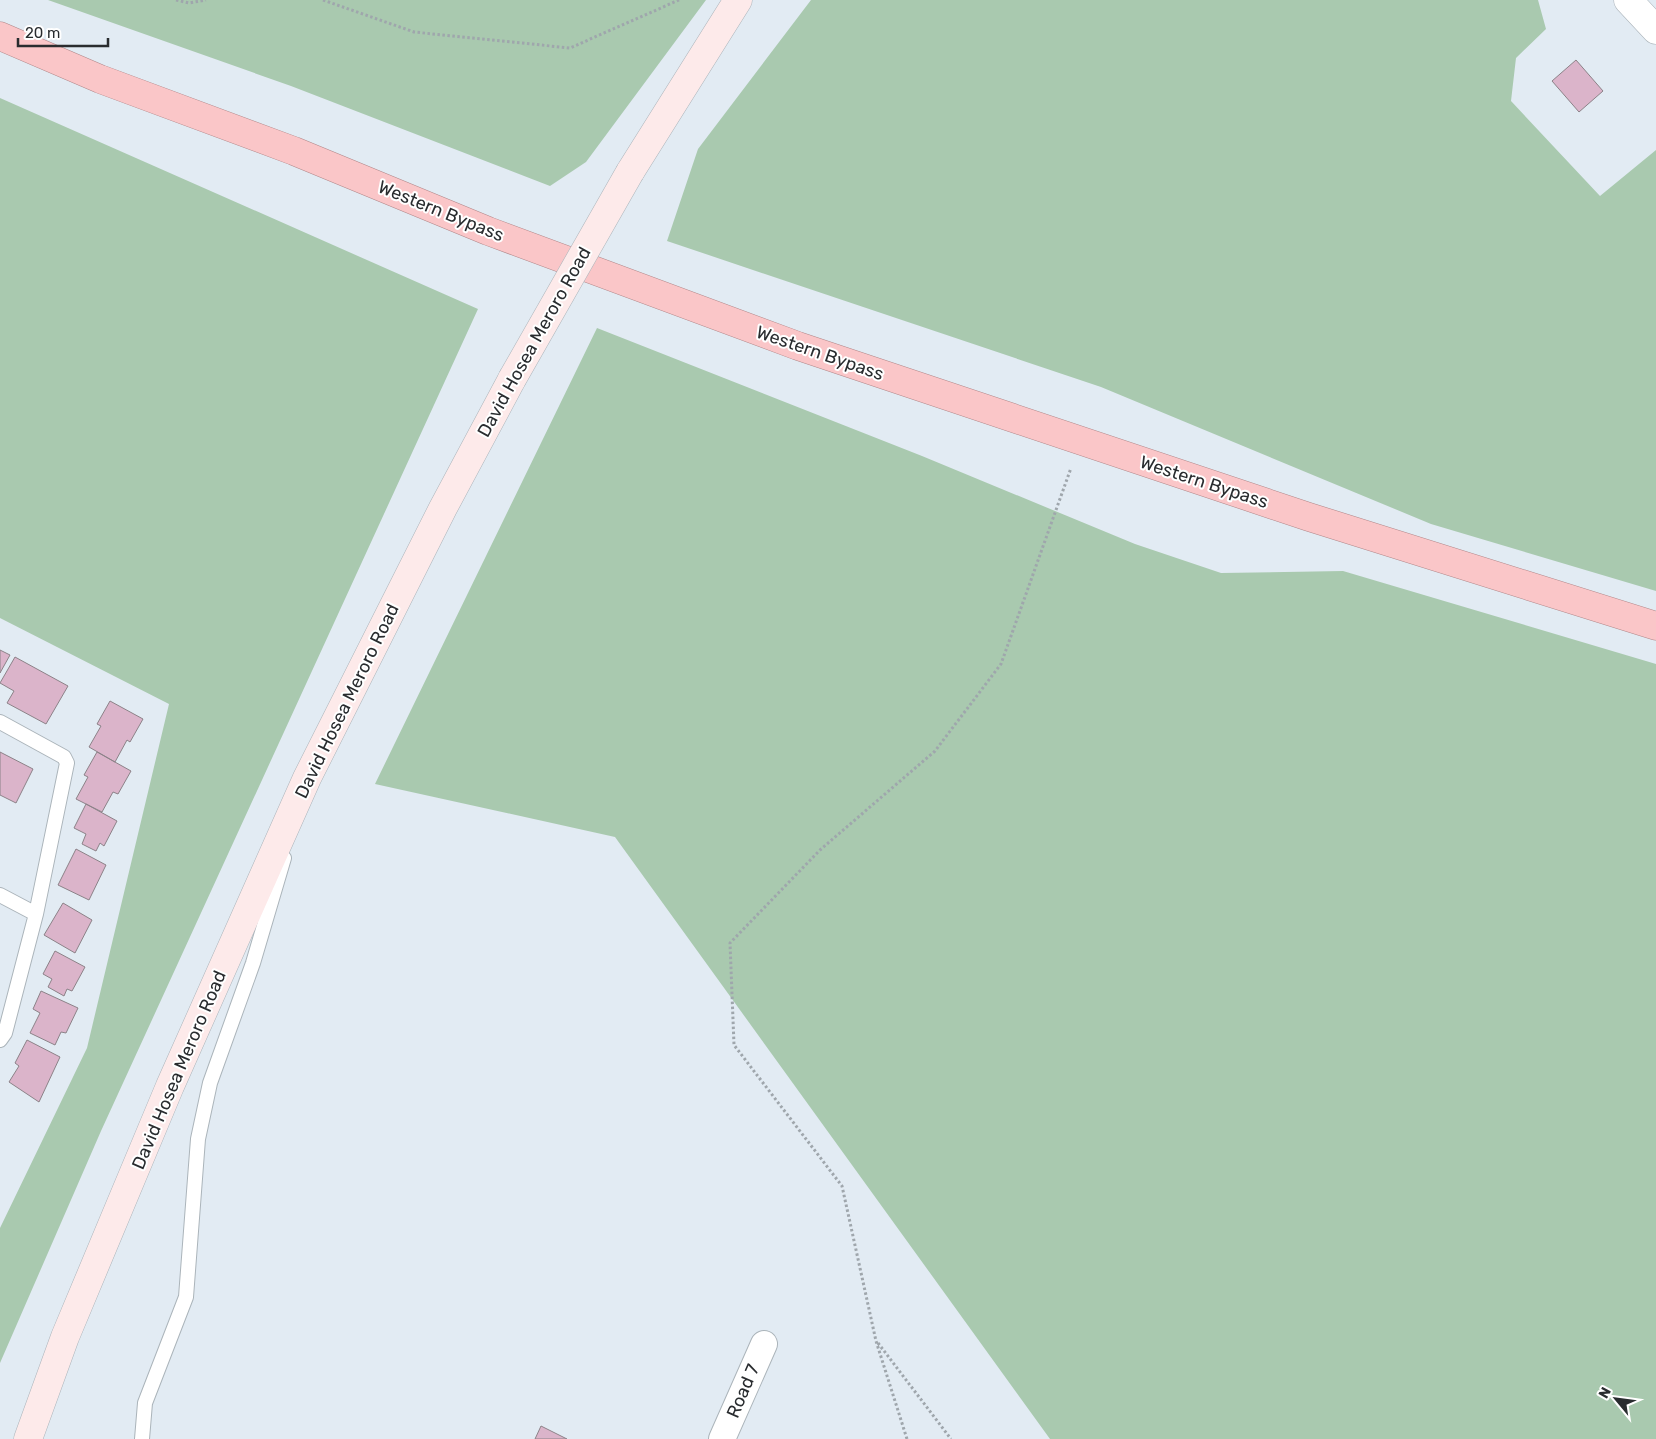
<svg xmlns="http://www.w3.org/2000/svg" width="1656" height="1439" viewBox="0 0 1656 1439" font-family="Rubik,sans-serif">
  <style>
    .green { fill: #a9c9af }
    .building { fill: #dbb4ca; stroke: #8c8288 }
    .lines { fill: none; stroke-linecap: round; stroke-linejoin: round }
    .service-casing { stroke: #abb4ba; stroke-width: 16 }
    .minor-casing { stroke: #abb4ba; stroke-width: 28 }
    .tertiary-casing { stroke: #abb4ba; stroke-width: 29 }
    .secondary-casing { stroke: #abb4ba; stroke-width: 29 }
    .trunk-casing { stroke: #b08789; stroke-width: 29 }
    .path { stroke: #9fa6ac; stroke-width: 3; stroke-dasharray: 2.5 2.5; stroke-linecap: butt }
    .service { stroke: #fff; stroke-width: 14 }
    .minor { stroke: #fff; stroke-width: 26 }
    .tertiary { stroke: #fff; stroke-width: 28 }
    .secondary { stroke: #fdeaea; stroke-width: 28 }
    .trunk { stroke: #fac6c8; stroke-width: 28 }
    .secondary-bridge-casing { stroke: #abb4ba; stroke-width: 29; stroke-linecap: butt }
    .secondary-bridge { stroke: #fdeaea; stroke-width: 28 }
    .labels { text-anchor: middle; dominant-baseline: central; stroke-width: 4; stroke-linejoin: round; paint-order: stroke }
    .street-label { font-size: 18px; fill: #292c2f; stroke: #fff }
  </style>
  <rect width="100%" height="100%" fill="#e2ebf3"/>
  <path class="green" d="M48 0H706L586 162 550 186 291 86Z
    M811 0H1538L1546 29 1516 58 1511 101 1600 196 1656 150V591L1431 524 1101 387 667 241 698 149Z
    M0 98 478 309 101 1131 0 1363V1228L87 1048 169 704 0 618Z
    M597 328 922 456 1135 544 1221 573 1343 571 1656 664V1439H1050L615 837 375 784Z"/>
  <path class="building" d="M1576 60 1603 91 1579 112 1552 81Z
    M0 650 10 655 0 673Z
    M15 657 68 686 46 724 7 703 14 691 0 683Z
    M110 701 143 719 130 742 127 740 115 762 89 747 101 726 97 724Z
    M0 752 33 769 16 803 0 795Z
    M97 752 131 771 118 794 113 792 102 812 76 799 88 777 84 775Z
    M86 804 117 821 104 846 100 843 96 851 82 844 86 834 74 828Z
    M76 849 106 865 89 900 58 885Z
    M63 903 92 920 75 953 44 935Z
    M55 951 85 967 72 991 67 989 64 996 48 987 52 979 43 974Z
    M41 991 78 1008 66 1033 61 1032 55 1045 30 1033 40 1013 33 1009Z
    M27 1040 60 1057 39 1102 9 1082 19 1066 15 1063Z
    M541 1426 567 1439H535Z"/>
  <g class="lines">
    <g class="service-casing">
      <path id="service" d="M0 722 64 757 67 763 36 914 5 1033 0 1040
        M0 895 36 914
        M142 1439 145 1403 186 1297 198 1139 210 1083 253 963 284 858"/>
    </g>
    <g class="minor-casing">
      <path id="minor" d="M722 1439 764 1344"/>
    </g>
    <g class="tertiary-casing">
      <path id="tertiary" d="M1628 0 1656 30"/>
    </g>
    <g class="secondary-casing">
      <path id="secondary" d="M630 172 738 0
        M28 1439 65 1337 170 1086 307 778 443 508 512 379"/>
    </g>
    <g class="trunk-casing">
      <path id="trunk" d="M0 36 100 79 294 151 488 231 798 346 1309 517 1656 626"/>
    </g>
    <path class="path" d="M176 0 189 3 206 0
      M323 0 414 32 570 48 679 0
      M878 1343 951 1439
      M907 1439 876 1341 842 1186 734 1045 730 943 820 850 935 751 1001 664 1071 468"/>
    <use href="#service" class="service"/>
    <use href="#minor" class="minor"/>
    <use href="#tertiary" class="tertiary"/>
    <use href="#secondary" class="secondary"/>
    <use href="#trunk" class="trunk"/>
    <g class="secondary-bridge-casing">
      <path id="secondary-bridge" d="M512 379 630 172"/>
    </g>
    <use href="#secondary-bridge" class="secondary-bridge"/>
  </g>
  <g class="labels">
    <g class="street-label">
      <text transform="translate(441 211) rotate(22)">Western Bypass</text>
      <text transform="translate(534 342) rotate(-61)">David Hosea Meroro Road</text>
      <text transform="translate(820 353) rotate(19)">Western Bypass</text>
      <text transform="translate(1204 482) rotate(18)">Western Bypass</text>
      <text transform="translate(347 701) rotate(-64)">David Hosea Meroro Road</text>
      <text transform="translate(179 1070) rotate(-67)">David Hosea Meroro Road</text>
      <text transform="translate(743 1391) rotate(-67)">Road 7</text>
    </g>
  </g>
  <g transform="translate(1616 1399) rotate(299)" stroke="#ffffff" stroke-width="4" paint-order="stroke">
  <path d="M0-4L9 19L0 12L-9 19Z" fill="#292c2f"/>
  <text y="-8" font-size="14" font-weight="bold" text-anchor="middle" fill="#292c2f">N</text>
  </g>
  <path d="M18 38v8h90v-8" fill="none" stroke="#292c2f" stroke-width="2.5"/>
  <text x="25" y="38" font-size="15" fill="#292c2f" stroke="#ffffff" stroke-width="4" paint-order="stroke">20 m</text>
</svg>
